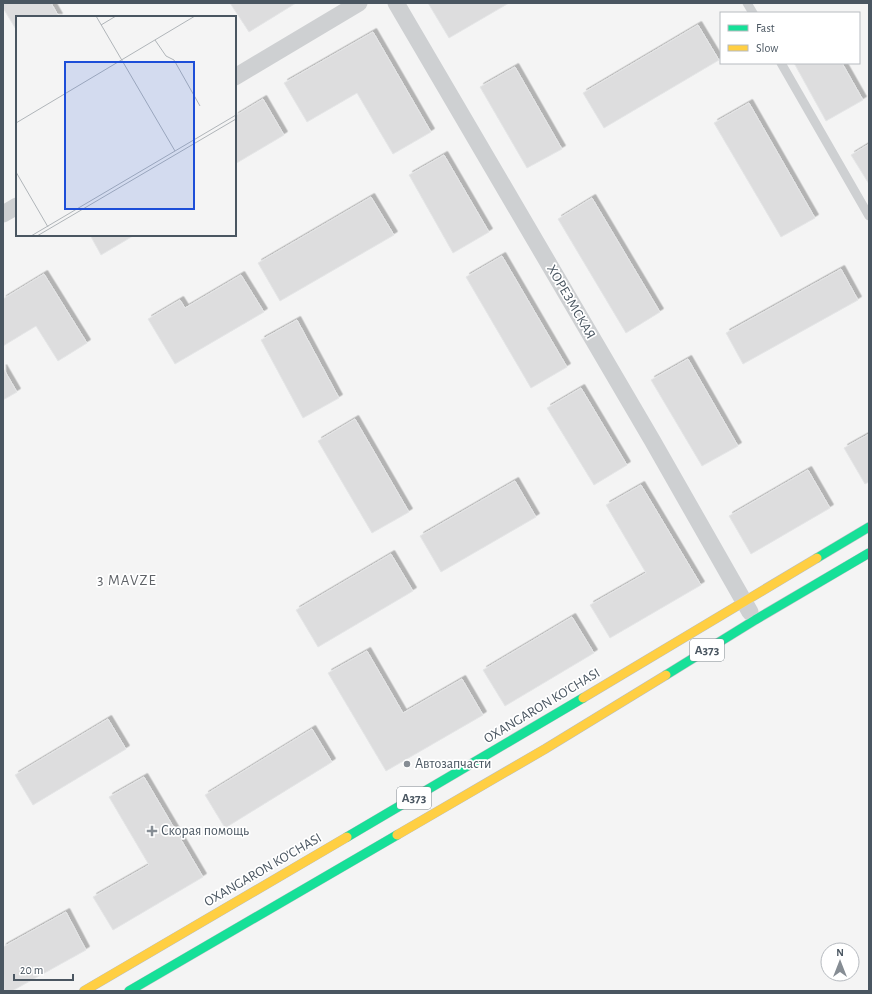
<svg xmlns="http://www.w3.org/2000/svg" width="872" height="994" viewBox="0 0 872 994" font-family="'Alegreya Sans',sans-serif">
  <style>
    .building { fill: #ddddde; stroke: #e5e6e7; filter: url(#shadow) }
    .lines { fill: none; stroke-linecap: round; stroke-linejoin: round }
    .fast-casing { stroke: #b9bec3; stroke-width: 10 }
    .slow-casing { stroke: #b9bec3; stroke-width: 10 }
    .lane { stroke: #ced0d2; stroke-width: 9 }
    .street { stroke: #ced0d2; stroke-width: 17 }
    .fast { stroke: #16e098; stroke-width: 9 }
    .slow { stroke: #ffcf43; stroke-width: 9 }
    .poi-dot { fill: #868d94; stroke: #fff; stroke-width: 1.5 }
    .labels { text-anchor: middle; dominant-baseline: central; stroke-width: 3.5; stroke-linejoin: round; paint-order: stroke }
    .shield { fill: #fff; stroke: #808990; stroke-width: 1 }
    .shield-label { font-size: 13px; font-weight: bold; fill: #4a5661 }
    .street-label { font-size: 14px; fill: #4a5661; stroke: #fff }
    .poi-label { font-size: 14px; fill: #4a5661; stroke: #fff; text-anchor: start }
    .neighbourhood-label { font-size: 15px; letter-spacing: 1px; fill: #5f6368; stroke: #fff }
    .inset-road { fill: none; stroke: #b0b5b9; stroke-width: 1 }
    .view { fill: #1d4ed8; fill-opacity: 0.15; stroke: #1d4ed8; stroke-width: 2 }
    .inset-edge { fill: none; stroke: #4a5661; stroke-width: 2 }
  </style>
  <defs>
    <filter id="shadow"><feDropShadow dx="3.5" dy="-3.5" stdDeviation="0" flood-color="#0004"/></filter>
  </defs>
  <rect width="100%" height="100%" fill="#f4f4f4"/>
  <path class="building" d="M3 3H51L59 17H17V31L3 8Z
    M230 3H296L249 32Z
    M428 3H509L449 38Z
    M698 25 719 60 604 128 583 93Z
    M373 32 431 132 393 154 357 93 307 122 284 83Z
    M794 63H842L863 100 826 121Z
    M515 67 562 149 527 168 480 87Z
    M263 99 284 135 235 164V116Z
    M749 103 815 218 781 237 714 123Z
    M869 144V184L851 155Z
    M444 155 489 232 453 253 409 175Z
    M371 197 394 235 280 301 258 263Z
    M592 198 660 312 626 333 558 219Z
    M90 235H132L133 236 101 255Z
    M502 256 567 367 531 388 466 277Z
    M841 269 858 300 743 364 726 333Z
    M44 274 87 343 58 361 36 326 3 346V299Z
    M241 275 264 312 175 364 148 319 180 300 185 308Z
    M297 320 339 398 303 418 261 340Z
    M688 359 738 446 702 466 651 380Z
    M3 368 17 392 3 400Z
    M581 388 627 465 594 485 547 408Z
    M355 419 409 512 372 533 318 441Z
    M869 434V482L865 484 844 448Z
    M808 470 830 508 751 554 729 516Z
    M515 481 536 517 441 572 420 536Z
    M641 485 701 585 610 638 590 605 646 573 606 505Z
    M391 554 413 591 318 647 296 610Z
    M572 617 594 653 505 706 483 670Z
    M367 651 403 713 462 679 483 715 386 771 328 673Z
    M108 719 126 749 33 805 15 775Z
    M312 729 332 762 225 828 205 795Z
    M144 777 203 877 113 930 93 897 149 865 109 797Z
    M66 912 86 950 12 991H4L3 947Z"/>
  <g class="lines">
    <g class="fast-casing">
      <path id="fast" d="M817 558 869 527
        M666 675 755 620 869 553
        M347 837 583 698
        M129 991 397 835"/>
    </g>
    <g class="slow-casing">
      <path id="slow" d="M583 698 817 558
        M397 835 545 749 666 675
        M84 991 347 837"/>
    </g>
    <path class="lane" d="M747 3 753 13
      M781 63 869 216"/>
    <path class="street" d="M396 3 652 440 750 612
      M235 77 359 3
      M3 214 17 206"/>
    <use href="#fast" class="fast"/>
    <use href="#slow" class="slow"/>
  </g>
  <g class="poi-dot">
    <circle cx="407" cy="764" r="4"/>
    <path d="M150 825h4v4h4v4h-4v4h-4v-4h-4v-4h4z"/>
  </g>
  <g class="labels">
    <g class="shield">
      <rect x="690" y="639" width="34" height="22" rx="3"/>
      <rect x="397" y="787" width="34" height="22" rx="3"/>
    </g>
    <g class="shield-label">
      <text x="707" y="650">A373</text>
      <text x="414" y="798">A373</text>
    </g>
    <g class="street-label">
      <text transform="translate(571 302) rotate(60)">ХОРЕЗМСКАЯ</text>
      <text transform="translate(542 706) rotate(-31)">OXANGARON KO'CHASI</text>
      <text transform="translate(263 870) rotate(-30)">OXANGARON KO'CHASI</text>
    </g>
    <g class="poi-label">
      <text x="415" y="764">Автозапчасти</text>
      <text x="161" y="831">Скорая помощь</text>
    </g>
    <g class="neighbourhood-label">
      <text x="127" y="580">3 MAVZE</text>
    </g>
  </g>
  <g transform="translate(16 16)">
    <rect width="220" height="220" fill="#f4f4f4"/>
    <path class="inset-road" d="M80 0 159 135M85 9 100 0M139 24 150 40 158 44 184 90M0 107 179 0M0 156 32 211M15 220 220 99M21 220 220 103"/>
    <path class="view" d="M49 46H178V193H49Z"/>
    <rect width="220" height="220" class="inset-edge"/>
  </g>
  <rect width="872" height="994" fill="none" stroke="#4a5661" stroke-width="8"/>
  <rect x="720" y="12" width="140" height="52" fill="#ffffff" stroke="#b7bbc0"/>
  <rect x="728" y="25" width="20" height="6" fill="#16e098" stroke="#b7bbc0"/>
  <text x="756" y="32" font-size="12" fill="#4a5661">Fast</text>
  <rect x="728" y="45" width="20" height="6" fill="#ffcf43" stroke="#b7bbc0"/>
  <text x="756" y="52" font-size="12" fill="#4a5661">Slow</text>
  <g transform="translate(840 962)"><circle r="19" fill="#ffffff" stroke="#b7bbc0"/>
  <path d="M0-3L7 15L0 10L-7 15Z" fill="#868d94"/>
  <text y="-6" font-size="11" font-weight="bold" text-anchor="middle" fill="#4a5661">N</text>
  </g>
  <path d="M14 974v6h59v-6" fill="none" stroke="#4a5661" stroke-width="2"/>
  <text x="20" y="974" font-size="12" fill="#4a5661" stroke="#ffffff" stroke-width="3" paint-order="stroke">20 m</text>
</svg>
